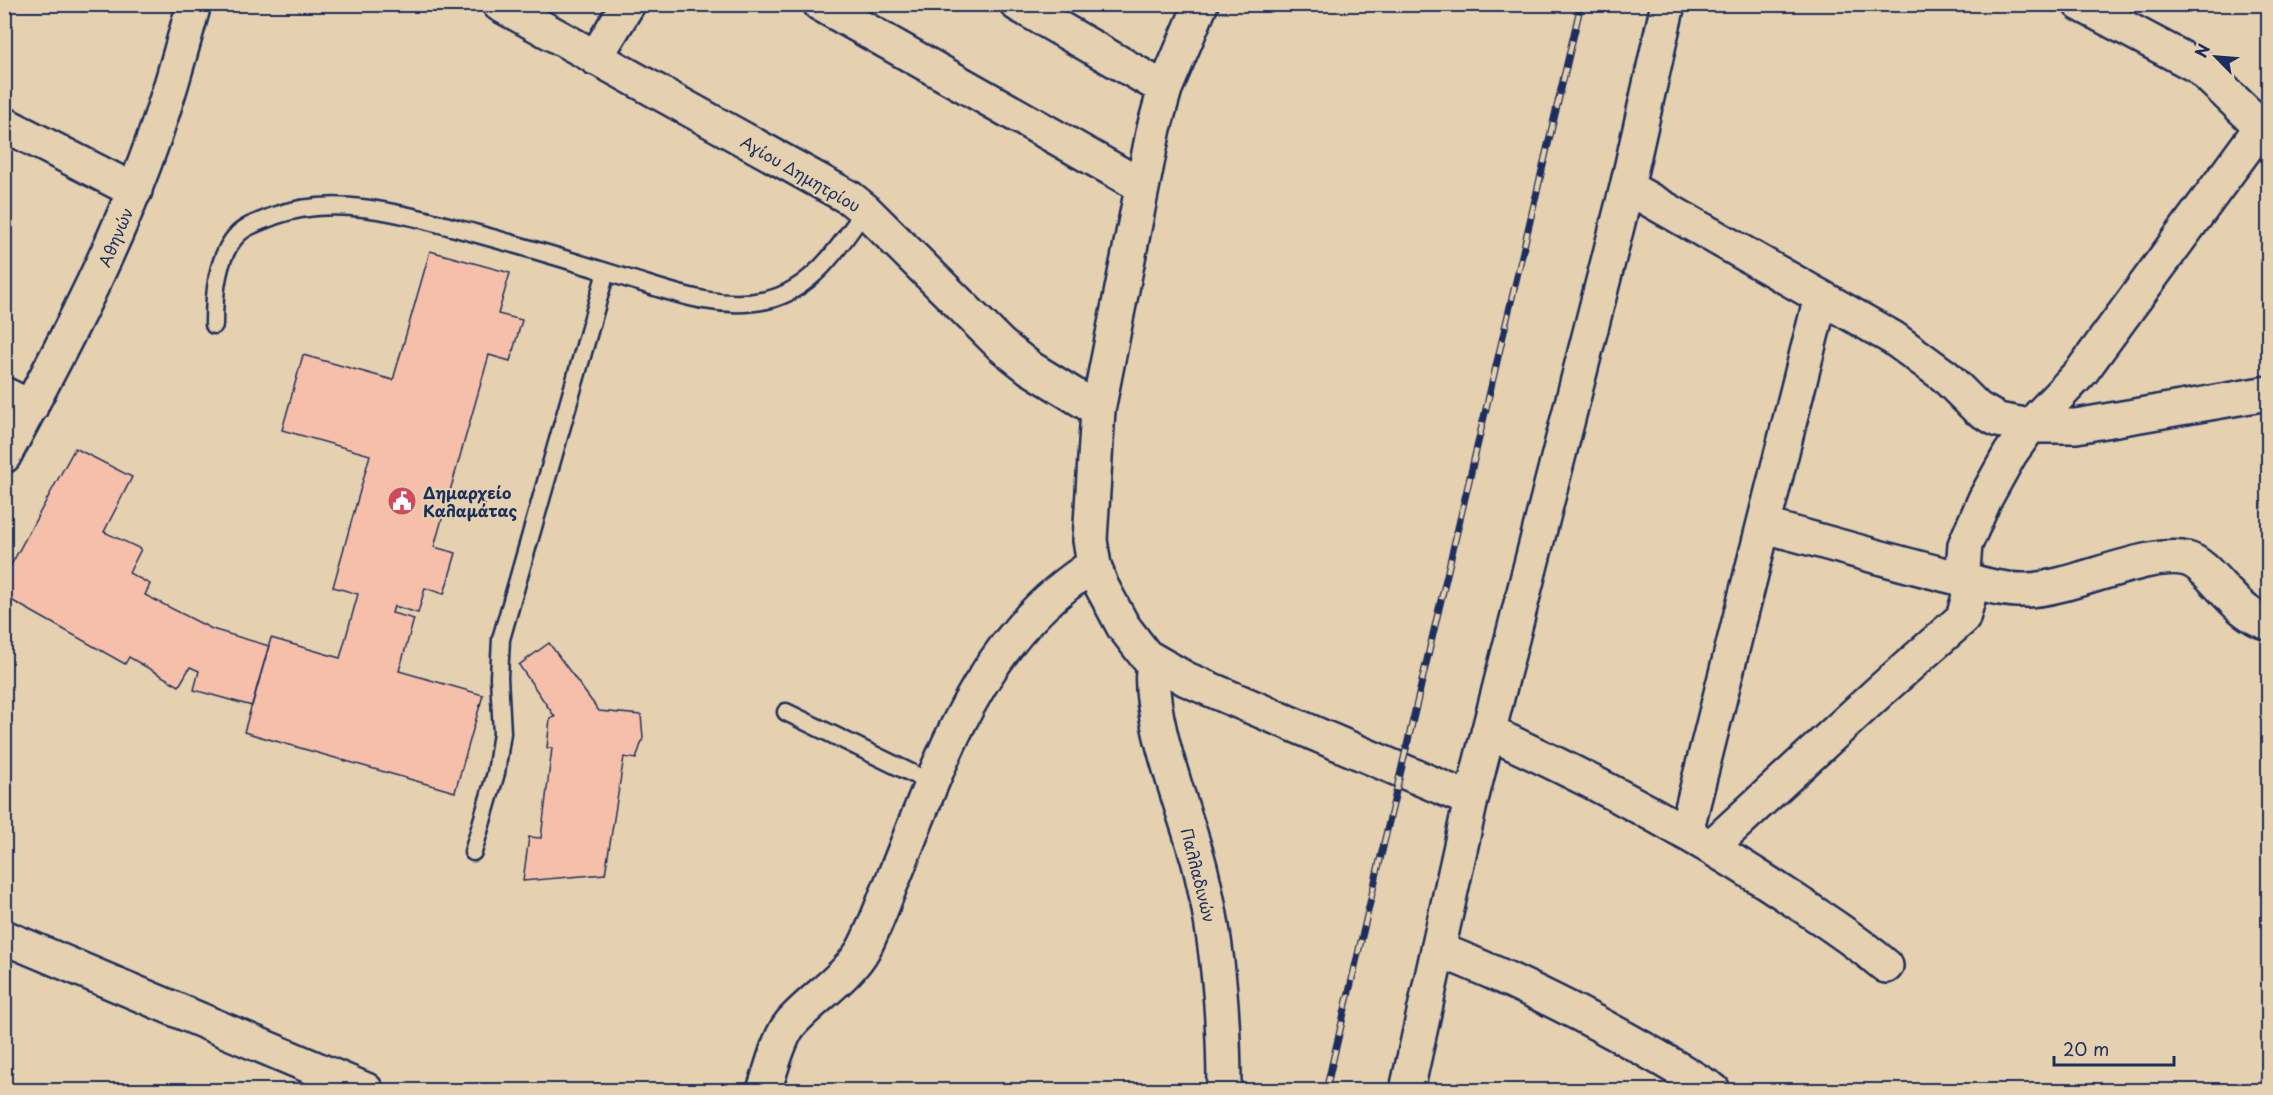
<svg xmlns="http://www.w3.org/2000/svg" width="2273" height="1095" viewBox="0 0 2273 1095" font-family="'Playpen Sans',sans-serif">
  <style>
    .building { fill: #f6bfaa; stroke: #1b2f5e; stroke-width: 1.5 }
    .lines { fill: none; stroke-linecap: round; stroke-linejoin: round }
    .lane-casing { stroke: #1b2f5e; stroke-width: 21 }
    .street-casing { stroke: #1b2f5e; stroke-width: 38 }
    .secondary-casing { stroke: #1b2f5e; stroke-width: 38 }
    .lane { stroke: #e5d0af; stroke-width: 16 }
    .street { stroke: #e5d0af; stroke-width: 33 }
    .secondary { stroke: #e5d0af; stroke-width: 33 }
    .rail-casing { stroke: #1b2f5e; stroke-width: 7 }
    .rail { stroke: #e5d0af; stroke-width: 4.5; stroke-dasharray: 14; stroke-linecap: butt }
    .labels { text-anchor: middle; dominant-baseline: central; stroke-width: 4.5; stroke-linejoin: round; paint-order: stroke }
    .street-label { font-size: 16px; fill: #1b2f5e; stroke: #e5d0af }
    .poi-label { font-size: 16px; font-weight: bold; fill: #1b2f5e; stroke: #e5d0af; text-anchor: start }
  </style>
  <rect width="100%" height="100%" fill="#e5d0af"/>
  <filter id="ink" filterUnits="userSpaceOnUse"><feTurbulence type="fractalNoise" baseFrequency=".0167" numOctaves="2"/><feDisplacementMap in="SourceGraphic" scale="12" xChannelSelector="R" yChannelSelector="G"/><feConvolveMatrix kernelMatrix="1 2 1 2 8 2 1 2 1" color-interpolation-filters="sRGB"/></filter>
  <g filter="url(#ink)">
    <path class="building" d="M430 251 510 273 498 314 522 320 510 361 489 355 434 547 456 553 444 594 425 588 418 613 394 606 392 613 414 619 399 671 483 695 455 792 244 732 271 638 340 658 358 594 333 587 370 455 282 430 303 355 393 380Z
      M75 448 132 477 104 532 141 549 129 573 150 584 145 595 212 629 269 646 252 706 194 690 199 671 190 667 179 686 129 657 125 664 4 596V578Z
      M549 643 599 711 641 715 643 738 636 759 624 757 605 874 523 881 529 837 541 838 552 748H547L550 718 555 717 519 665Z"/>
    <g class="lines">
      <g class="lane-casing">
        <path id="lane" d="M214 325C214 296 216 256 238 234 247 225 262 221 274 216 339 193 410 216 474 233 525 247 575 262 626 278 673 292 718 311 767 300 812 290 841 245 865 210
          M786 712 932 783
          M473 852 496 773 502 733 499 677 501 639 606 272"/>
      </g>
      <g class="street-casing">
        <path id="street" d="M499 4 850 198 865 210 1001 345 1030 368 1098 410
          M820 4 1142 186
          M1017 4 1165 89
          M1201 4 1165 89 1154 128 1098 410 1090 540 1094 565 1101 585 1123 626 1146 656 1186 679 1471 800
          M2080 4 2199 67 2268 133
          M595 58 628 4
          M4 124 135 191
          M1627 187 1893 338 1945 376 1977 408 1998 420 2030 426H2076L2268 393
          M4 394 31 407
          M1765 526C1826 542 1886 560 1946 575 1972 581 2000 591 2027 590 2071 589 2150 549 2187 559 2211 565 2231 611 2268 623
          M1154 662C1144 712 1187 816 1200 867 1218 940 1224 1016 1224 1090
          M1488 732C1585 776 1678 825 1768 883 1809 910 1849 935 1886 966
          M1686 832 1821 297
          M1711 847 1879 692 1963 618 1969 596 1963 568 1965 545 1985 499 2010 454 2030 426 2082 371 2262 126
          M4 937 366 1090
          M1439 950C1534 987 1627 1037 1713 1090
          M764 1090C771 1072 778 1038 791 1023 812 999 849 976 864 948 876 925 884 900 894 877 942 758 980 637 1094 565
          M1407 1090 1471 800 1627 187 1668 4"/>
      </g>
      <g class="secondary-casing">
        <path id="secondary" d="M4 456C55 361 106 266 144 165 164 113 179 58 194 4"/>
      </g>
      <use href="#lane" class="lane"/>
      <use href="#street" class="street"/>
      <use href="#secondary" class="secondary"/>
      <g class="rail-casing">
        <path id="rail" d="M1326 1090 1581 4"/>
      </g>
      <use href="#rail" class="rail"/>
    </g>
  </g>
  <defs>
    <g id="civic-disc" transform="scale(1.5)"><circle r="9.5" fill="#d1495b" stroke="#e5d0af"/><path d="M-.6-6.5H3V-4.5H.6V-3L4-1V1h2V6H-6V1h2V-1L-.6-3ZM-1.2 2.5V6h2.4V2.5Z" fill="#fff"/></g>
  </defs>
  <g fill-rule="evenodd">
    <use href="#civic-disc" x="402" y="501"/>
  </g>
  <g class="labels">
    <g class="street-label">
      <text transform="translate(801 173) rotate(30)">Αγίου Δημητρίου</text>
      <text transform="translate(115 237) rotate(-67)">Αθηνών</text>
      <text transform="translate(1199 875) rotate(76)">Παλλαδινών</text>
    </g>
    <g class="poi-label">
      <text x="423" y="492">Δημαρχείο<tspan x="423" dy="18">Καλαμάτας</tspan></text>
    </g>
  </g>
  <rect width="2273" height="1095" fill="none" stroke="#e5d0af" stroke-width="24"/>
  <rect x="12" y="12" width="2249" height="1071" fill="none" stroke="#1b2f5e" stroke-width="2" filter="url(#ink)"/>
  <g transform="translate(2216 57) rotate(295)" stroke="#e5d0af" stroke-width="4.5" paint-order="stroke">
  <path d="M0-4.5L10 22L0 15L-10 22Z" fill="#1b2f5e"/>
  <text y="-9" font-size="16" font-weight="bold" text-anchor="middle" fill="#1b2f5e">N</text>
  </g>
  <path d="M2054 1056v9h120v-9" fill="none" stroke="#1b2f5e" stroke-width="3"/>
  <text x="2063" y="1056" font-size="18" fill="#1b2f5e" stroke="#e5d0af" stroke-width="4.5" paint-order="stroke">20 m</text>
</svg>
